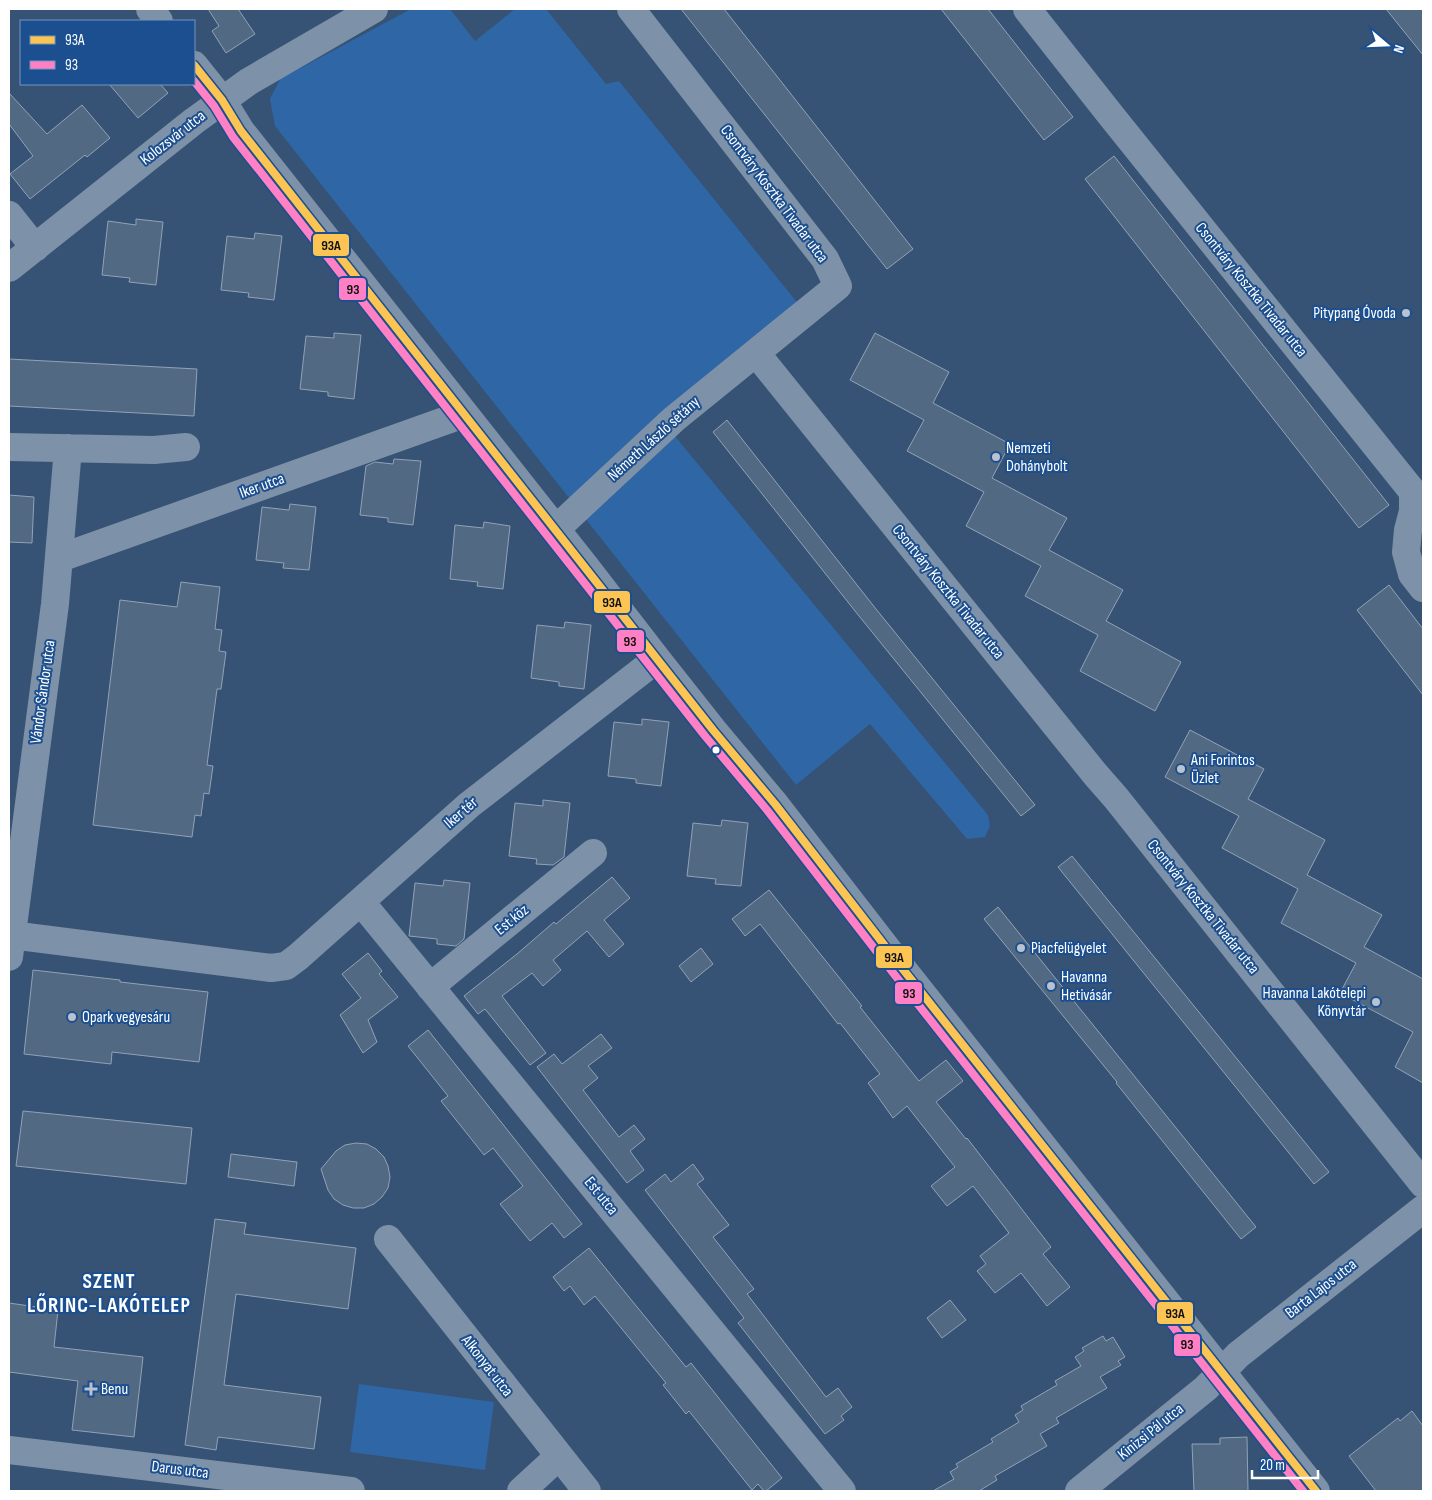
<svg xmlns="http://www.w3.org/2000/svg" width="1432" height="1500" viewBox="0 0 1432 1500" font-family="'Sofia Sans Condensed',sans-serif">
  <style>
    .green { fill: #2f66a5 }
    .building { fill: #526984; stroke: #92a2b6 }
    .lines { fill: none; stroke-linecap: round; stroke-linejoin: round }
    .minor { stroke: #7d92a8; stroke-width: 28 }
    .bus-1-casing { stroke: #1b4f8f; stroke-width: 11 }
    .bus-2-casing { stroke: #1b4f8f; stroke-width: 11 }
    .bus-1 { stroke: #fcc553; stroke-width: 8 }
    .bus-2 { stroke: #ff80c5; stroke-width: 8 }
    .poi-dot { fill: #b9c2ce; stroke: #1b4f8f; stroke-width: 2 }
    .bus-dot { fill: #fff; stroke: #1b4f8f; stroke-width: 2 }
    .labels { text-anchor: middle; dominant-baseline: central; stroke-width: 4; stroke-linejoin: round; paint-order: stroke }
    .street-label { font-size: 16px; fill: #fff; stroke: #1b4f8f }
    .poi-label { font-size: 16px; fill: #fff; stroke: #1b4f8f; text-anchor: start }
    .district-label { font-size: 21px; font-weight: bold; letter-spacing: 1px; fill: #fff; stroke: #1b4f8f }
    .line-badge { stroke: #1b4f8f; stroke-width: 2 }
    .pale-badge-label { font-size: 14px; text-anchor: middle; font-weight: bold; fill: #111 }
  </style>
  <rect width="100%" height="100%" fill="#365274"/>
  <path class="green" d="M411 9H450L475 41 515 9H546L606 84 619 81 812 321 674 435 988 815 990 826 985 837 967 839 870 724 796 785 275 126 270 99 280 79Z
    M359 1384 494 1402 485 1470 350 1452Z"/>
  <path class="building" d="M208 9H238L255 34 226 53 212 31 219 26Z
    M681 9H724L913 249 887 269Z
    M941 9H988L1073 117 1044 140Z
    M1386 9H1423V55L1406 34Z
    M109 84H160L168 93 138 118Z
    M9 93 47 134 82 105 110 138 87 157 85 155 30 199 10 174 33 156 9 124Z
    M1114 156 1389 505 1359 528 1085 179Z
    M136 219 163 222 156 285 129 282 130 278 102 275 108 221 136 225Z
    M255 233 282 236 274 300 248 297 249 293 221 290 227 236 254 239Z
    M334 333 361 335 354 399 328 396V392L300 389 306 336 334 338Z
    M875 333 949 372 933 403 1010 444 992 478 1067 518 1049 550 1123 590 1106 621 1181 662 1155 711 1080 671 1098 635 1025 596 1041 566 966 526 984 492 907 451 924 420 850 380Z
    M9 359 197 369 194 416 9 406Z
    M727 420 876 609 1035 805 1021 816 855 611 713 432Z
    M394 459 421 461 413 525 388 522V518L360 515 366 466 375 462 393 464Z
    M9 495 34 497 32 543 9 542Z
    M290 504 316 507 309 570 283 568 284 563 256 560 262 507 289 510Z
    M484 522 510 526 503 589 477 586 478 582 450 579 455 525 483 528Z
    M181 582 220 587 215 629 222 630 219 651 226 652 221 689H217L207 765 213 766 209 794 204 793 201 816 195 815 192 837 93 825 120 600 177 607Z
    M1389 585 1423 629V695L1357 610Z
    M565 622 591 625 584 689 559 686V682L531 678 537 625 564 628Z
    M642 719 669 722 661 786 636 783V779L608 776 614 722 642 725Z
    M1190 730 1264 769 1248 799 1325 840 1307 875 1382 915 1364 947 1423 979V1083L1395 1067 1413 1032 1340 993 1356 963 1281 923 1298 889 1222 848 1239 816 1165 777Z
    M543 800 570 803 564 857 553 865 536 864 537 859 509 856 515 803 543 806Z
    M722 820 748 823 741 886 715 884 716 879 687 876 693 823 721 826Z
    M1072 856 1329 1172 1314 1184 1058 867Z
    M612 877 630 898 604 920 624 944 609 957 587 931 553 960 561 970 543 986 532 973 502 996 546 1053 530 1065 485 1009 478 1014 464 996 517 954 554 922 556 924Z
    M444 880 470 883 464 939 456 946 437 944V939L409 936 415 883 443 886Z
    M769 890 862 1006 860 1007 919 1081 946 1060 963 1081 936 1102 966 1139 967 1138 1051 1247 1043 1254 1070 1287 1047 1306 1021 1273 995 1293 977 1271 986 1264 980 1256 1009 1233 973 1186 947 1206 931 1186 955 1167 907 1106 893 1118 868 1083 880 1074 840 1023 838 1024 760 924 745 936 732 919Z
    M998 907 1256 1227 1241 1239 1116 1083 1117 1082 984 919Z
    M701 948 713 964 691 982 679 966Z
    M368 953 382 971 379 974 398 997 368 1020 377 1042 363 1053 340 1015 361 998 342 974Z
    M33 970 120 980V982L208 992 199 1062 112 1052 111 1064 24 1054Z
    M428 1030 582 1224 564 1238 552 1223 530 1241 500 1204 523 1186 493 1148 484 1155 441 1101 448 1096 408 1046Z
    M601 1034 612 1048 588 1066 598 1078 583 1090 619 1137 634 1125 645 1139 630 1151 644 1170 627 1183 537 1067 554 1054 562 1064Z
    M23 1111 192 1128 186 1184 16 1166Z
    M356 1143 367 1144 376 1149 384 1157 388 1166 390 1177 388 1188 382 1197 374 1204 364 1208H353L343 1205 334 1199 328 1190 321 1169 336 1151 345 1145Z
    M231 1154 297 1162 294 1186 228 1177Z
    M693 1164 704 1179 697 1184 729 1225 713 1237 754 1289 747 1294 826 1397 838 1388 852 1407 841 1416 844 1420 825 1434 738 1323 744 1318 645 1190 665 1174 671 1182Z
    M215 1219 246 1223 244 1234 356 1248 348 1309 236 1294 224 1385 321 1397 314 1449 218 1437 216 1450 185 1445Z
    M589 1248 686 1367 691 1363 782 1478 766 1491H764L758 1484 752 1490 689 1411 686 1414 663 1385 666 1383 595 1296 584 1305 570 1286 564 1291 553 1277Z
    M950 1300 966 1320 942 1338 927 1318Z
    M9 1303 58 1310 54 1347 143 1357 134 1437 72 1430 78 1381 9 1372Z
    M1103 1336 1106 1341 1113 1337 1125 1357 1118 1361 1121 1365 1100 1377 1107 1388 1056 1418 1059 1423 1040 1434 1047 1446 995 1476 997 1480 979 1491H933L954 1479 950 1472 958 1467 956 1464 993 1442 991 1439 1019 1422 1015 1415 1023 1410 1021 1406 1057 1385 1055 1381 1081 1366 1075 1357 1084 1351 1082 1348Z
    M1412 1411 1423 1426V1491H1376L1349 1456 1398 1418 1400 1421Z
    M1247 1437 1248 1491H1194L1192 1444H1220V1438Z"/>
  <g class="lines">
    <path class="minor" d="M150 9 159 21
      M1027 9 1109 113 1413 492V511L1408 530 1406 552 1412 574 1423 588
      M194 65 222 100 241 131 585 566 657 659 713 730 775 804 902 968 1316 1491
      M9 215 35 248
      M9 268 194 121 248 82 374 9
      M756 353 1095 774 1116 798 1423 1184
      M9 447 154 450 186 447
      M556 529 674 419 838 286 825 259 631 9
      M60 558 464 414
      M361 902 842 1491
      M11 935 271 968 286 966 298 957 469 805 657 659
      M9 957 55 604 68 448
      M430 987 593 853
      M388 1239 587 1491
      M9 1450 351 1491
      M521 1491 558 1457
      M1079 1491 1206 1388 1238 1355 1423 1209"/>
    <g class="bus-1-casing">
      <path id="bus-1" d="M194 65 222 100 241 131 713 730 775 804 902 968 1316 1491"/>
    </g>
    <g class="bus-2-casing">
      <path id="bus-2" d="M194 81 214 106 233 137 705 736 767 810 894 974 1303 1491"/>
    </g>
    <use href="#bus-1" class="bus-1"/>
    <use href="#bus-2" class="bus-2"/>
  </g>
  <g class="poi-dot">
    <circle cx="1406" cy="313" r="5"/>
    <circle cx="996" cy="457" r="5"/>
    <circle cx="1181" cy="769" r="5"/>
    <circle cx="1021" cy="948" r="5"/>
    <circle cx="1051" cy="986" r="5"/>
    <circle cx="1376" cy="1002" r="5"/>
    <circle cx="72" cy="1017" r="5"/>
    <path d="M88.5 1381.5h5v5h5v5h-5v5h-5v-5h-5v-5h5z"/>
  </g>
  <circle class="bus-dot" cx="716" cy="750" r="4.5"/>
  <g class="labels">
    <g class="street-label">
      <text transform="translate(173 138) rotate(-38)">Kolozsvár utca</text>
      <text transform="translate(774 194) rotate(53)">Csontváry Kosztka Tivadar utca</text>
      <text transform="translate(1251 290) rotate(51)">Csontváry Kosztka Tivadar utca</text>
      <text transform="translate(654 439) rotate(-42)">Németh László sétány</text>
      <text transform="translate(262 486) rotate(-20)">Iker utca</text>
      <text transform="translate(948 592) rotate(51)">Csontváry Kosztka Tivadar utca</text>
      <text transform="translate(43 692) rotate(-82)">Vándor Sándor utca</text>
      <text transform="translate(461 813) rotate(-41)">Iker tér</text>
      <text transform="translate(1203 907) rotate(51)">Csontváry Kosztka Tivadar utca</text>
      <text transform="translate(512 920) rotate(-39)">Est köz</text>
      <text transform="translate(601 1196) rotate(51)">Est utca</text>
      <text transform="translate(1321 1289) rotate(-38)">Barta Lajos utca</text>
      <text transform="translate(487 1366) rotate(52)">Alkonyat utca</text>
      <text transform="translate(1151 1432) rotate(-39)">Kinizsi Pál utca</text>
      <text transform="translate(180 1470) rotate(7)">Darus utca</text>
    </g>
    <g class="poi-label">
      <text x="1396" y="313" text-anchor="end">Pitypang Óvoda</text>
      <text x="1006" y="448">Nemzeti<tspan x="1006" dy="18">Dohánybolt</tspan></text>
      <text x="1191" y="760">Ani Forintos<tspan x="1191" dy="18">Üzlet</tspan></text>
      <text x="1031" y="948">Piacfelügyelet</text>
      <text x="1061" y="977">Havanna<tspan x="1061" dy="18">Hetivásár</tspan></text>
      <text x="1366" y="993" text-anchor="end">Havanna Lakótelepi<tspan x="1366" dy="18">Könyvtár</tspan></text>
      <text x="82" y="1017">Opark vegyesáru</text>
      <text x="101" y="1389">Benu</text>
    </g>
    <g class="district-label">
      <text x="109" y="1281">SZENT<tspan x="109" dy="24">LŐRINC-LAKÓTELEP</tspan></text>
    </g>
  </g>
  <g class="line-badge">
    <rect x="312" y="233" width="38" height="24" rx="5" fill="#fcc553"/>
    <rect x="338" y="277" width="29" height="24" rx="5" fill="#ff80c5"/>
    <rect x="593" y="590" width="38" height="24" rx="5" fill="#fcc553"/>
    <rect x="616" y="629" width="29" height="24" rx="5" fill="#ff80c5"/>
    <rect x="875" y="945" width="38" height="24" rx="5" fill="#fcc553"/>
    <rect x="894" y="981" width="29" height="24" rx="5" fill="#ff80c5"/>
    <rect x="1156" y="1301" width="38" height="24" rx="5" fill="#fcc553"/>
    <rect x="1173" y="1333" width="28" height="24" rx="5" fill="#ff80c5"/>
  </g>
  <g class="pale-badge-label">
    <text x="331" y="250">93A</text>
    <text x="353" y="294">93</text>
    <text x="612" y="607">93A</text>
    <text x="630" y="646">93</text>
    <text x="894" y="962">93A</text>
    <text x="909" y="998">93</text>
    <text x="1175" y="1318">93A</text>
    <text x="1187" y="1349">93</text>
  </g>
  <rect width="1432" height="1500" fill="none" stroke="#ffffff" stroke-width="20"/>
  <rect x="20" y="20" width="175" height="65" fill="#1b4f8f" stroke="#7695bc"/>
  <rect x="30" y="36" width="25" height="8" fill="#fcc553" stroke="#7695bc"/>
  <text x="65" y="45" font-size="15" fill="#ffffff">93A</text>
  <rect x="30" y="61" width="25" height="8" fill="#ff80c5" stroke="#7695bc"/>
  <text x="65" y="70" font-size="15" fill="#ffffff">93</text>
  <g transform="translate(1387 45) rotate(109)" stroke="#1b4f8f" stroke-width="4" paint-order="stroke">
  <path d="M0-4L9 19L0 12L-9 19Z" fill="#ffffff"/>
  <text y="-8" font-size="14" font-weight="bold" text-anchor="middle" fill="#ffffff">N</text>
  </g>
  <path d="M1252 1470v8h66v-8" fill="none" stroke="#ffffff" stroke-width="2.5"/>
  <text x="1260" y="1470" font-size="15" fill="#ffffff" stroke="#1b4f8f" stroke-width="4" paint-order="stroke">20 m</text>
</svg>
